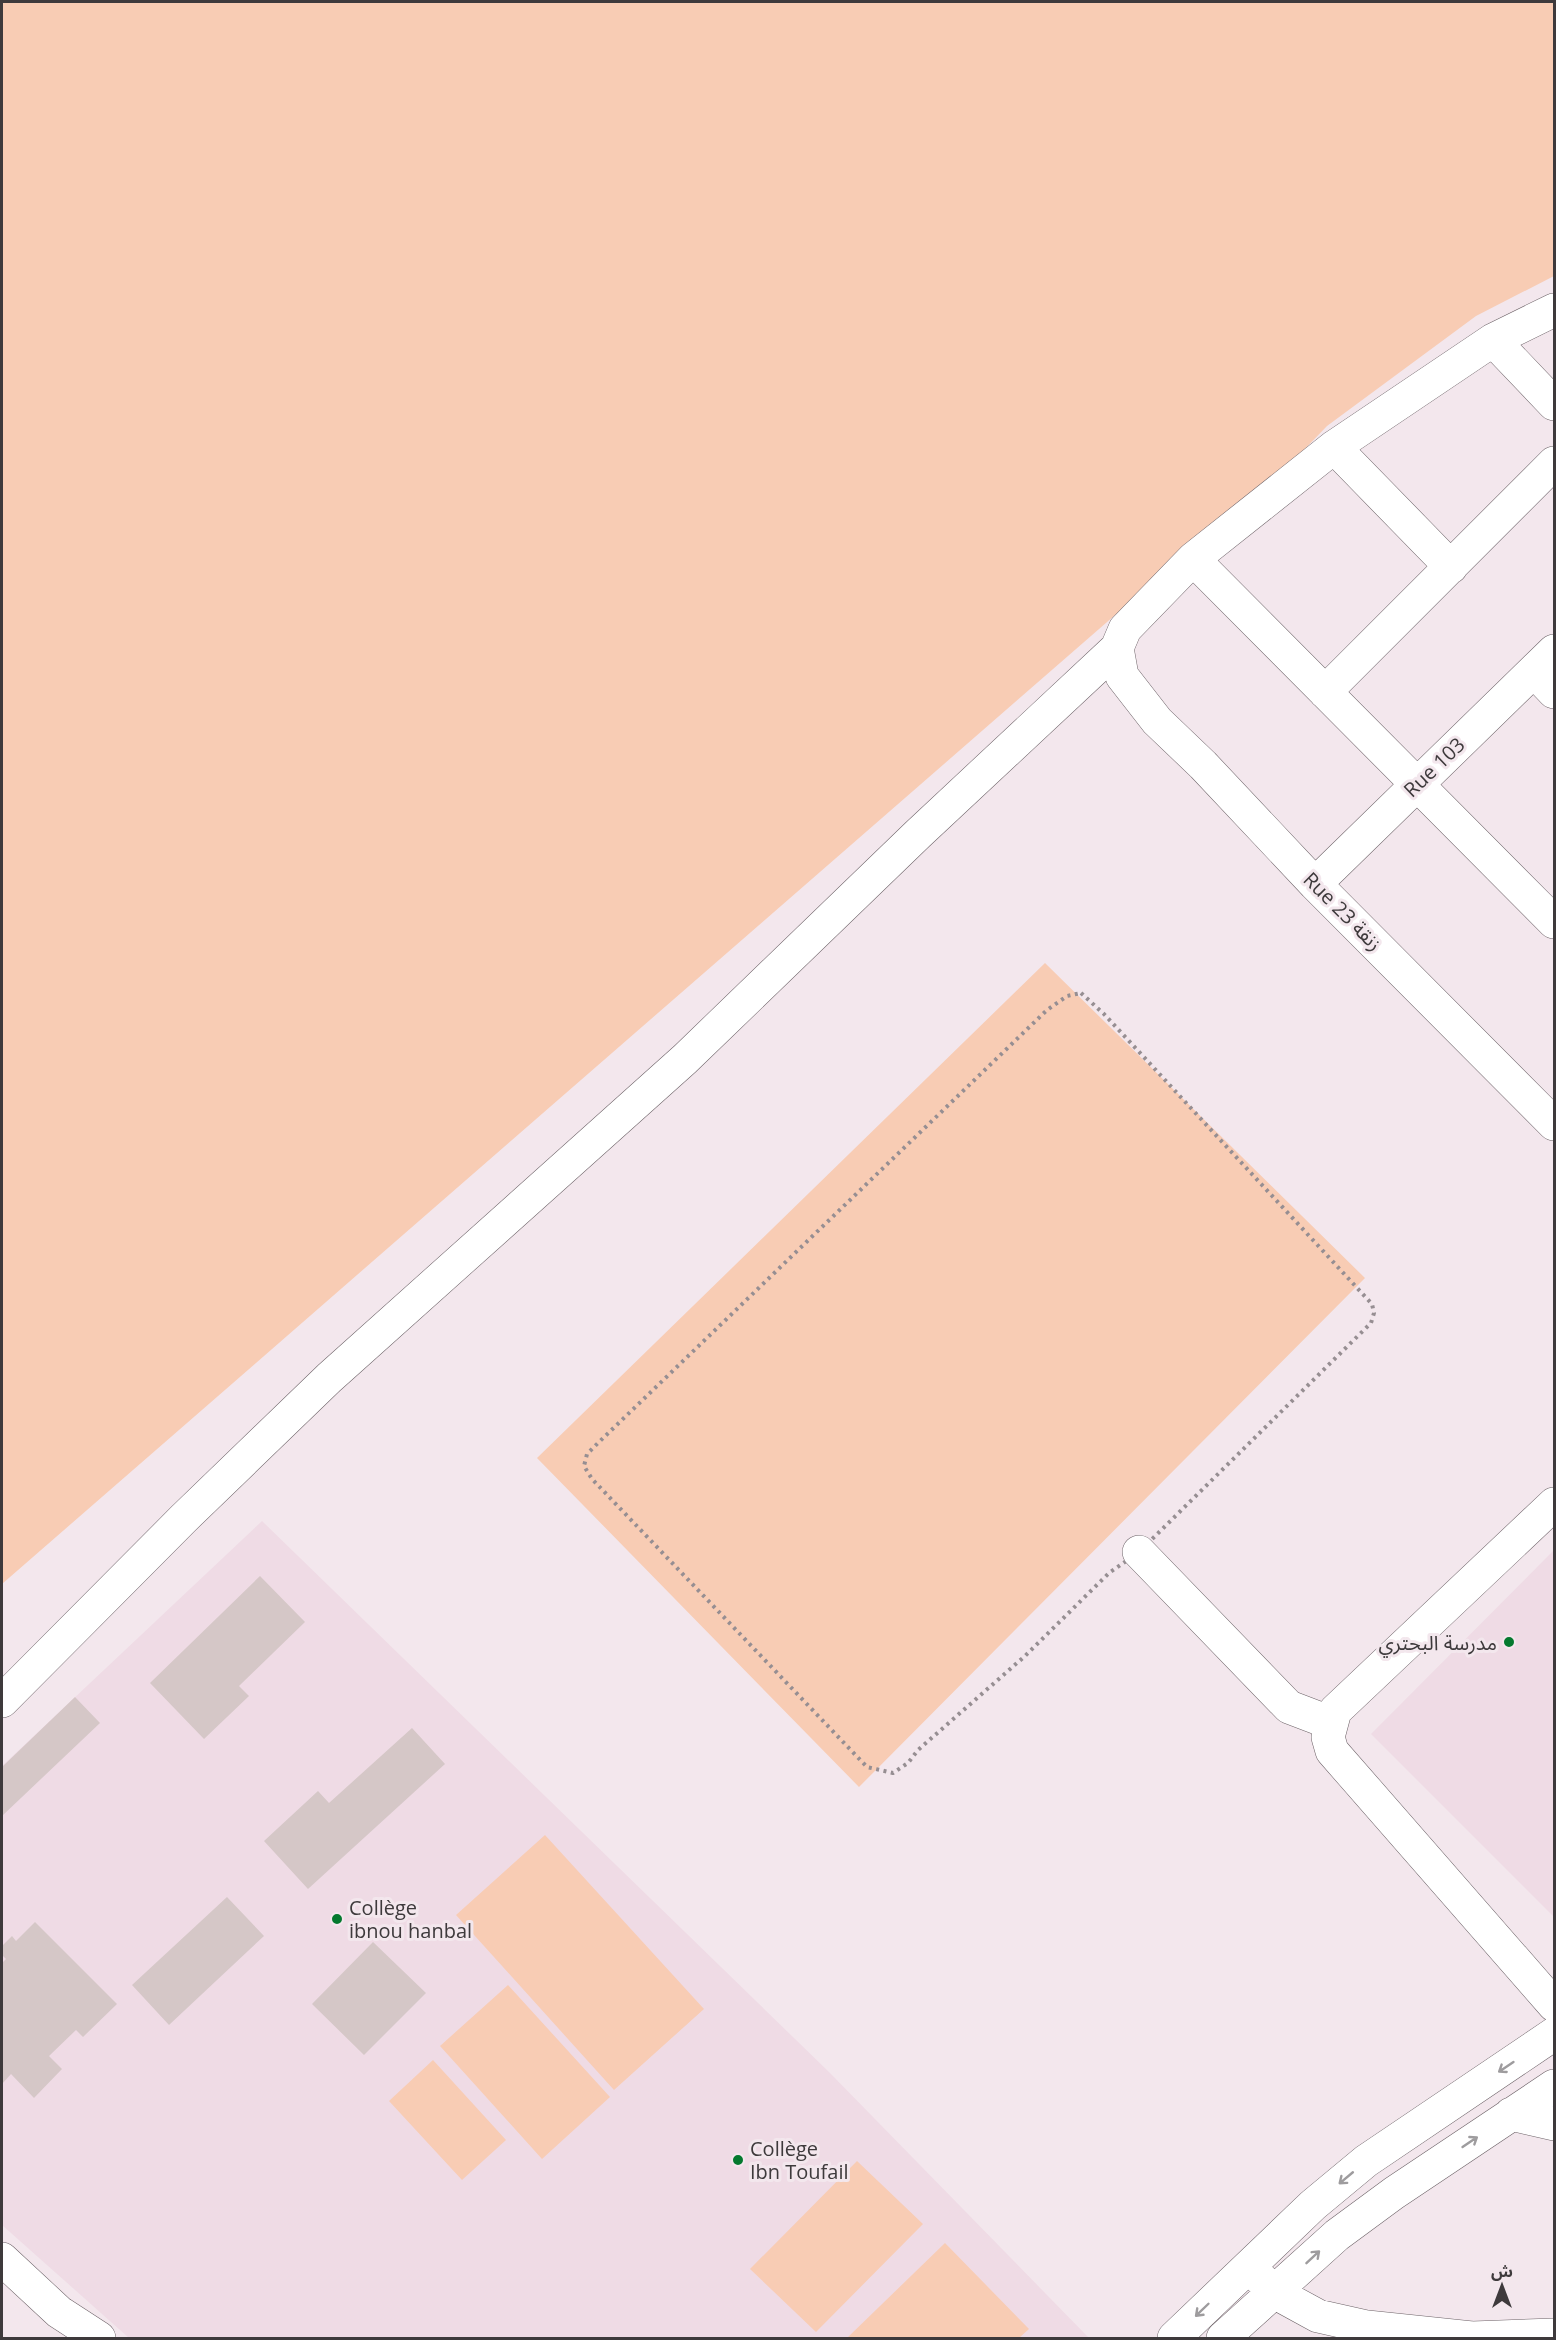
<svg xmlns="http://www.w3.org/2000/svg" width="1556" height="2340" viewBox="0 0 1556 2340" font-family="'Open Sans','Noto Sans Arabic',sans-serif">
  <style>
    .built { fill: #efdbe5 }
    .green { fill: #f8ccb4 }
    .building { fill: #d5c7c7 }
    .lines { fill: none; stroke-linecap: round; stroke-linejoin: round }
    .minor-casing { stroke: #6d6368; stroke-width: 34 }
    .path { stroke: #968e92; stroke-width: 4; stroke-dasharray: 3 4.5; stroke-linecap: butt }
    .minor { stroke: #fff; stroke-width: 33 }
    .oneway { stroke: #9e9c9e }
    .poi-dot { fill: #04792e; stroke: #f3e7ed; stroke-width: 2 }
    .labels { text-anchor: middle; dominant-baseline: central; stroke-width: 6; stroke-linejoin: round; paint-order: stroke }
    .street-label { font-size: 20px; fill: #3e3a3c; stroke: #f3e7ed }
    .poi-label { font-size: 20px; fill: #3e3a3c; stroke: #f3e7ed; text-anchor: start }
  </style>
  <rect width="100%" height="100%" fill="#f3e7ed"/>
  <path class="built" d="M262 1521 829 2072 1089 2338H129L2 2225V1766Z
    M1554 1550V1917L1371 1734Z"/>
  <path class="green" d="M2 2H1554V276L1476 316 1327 426 1299 455 2 1584Z
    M1045 963 1365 1278 859 1787 537 1458Z
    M545 1835 704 2009 614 2090 456 1915Z
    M508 1985 610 2097 542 2159 440 2046Z
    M433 2060 506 2140 462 2180 389 2101Z
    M857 2161 923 2224 816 2332 750 2269Z
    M945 2243 1029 2329 1019 2338H847Z"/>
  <path class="building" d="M260 1576 305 1622 239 1686 249 1696 204 1739 150 1683Z
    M75 1697 100 1723 2 1816V1767Z
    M412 1728 445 1764 308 1889 264 1841 318 1791 329 1803Z
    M227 1897 264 1936 169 2025 132 1985Z
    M35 1922 117 2004 83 2037 76 2030 49 2056 62 2069 34 2098 11 2074 2 2084V1963L6 1959 2 1955V1946L12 1936 16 1941Z
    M373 1942 426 1993 364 2055 312 2004Z"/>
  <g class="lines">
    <g class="minor-casing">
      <path id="minor" d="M1554 310 1493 340 1334 447 1193 559 1125 629 1117 648 1122 676 1157 721 1203 765 1315 884 1554 1124
        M1493 340 1554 404
        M1334 447 1451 567
        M1193 559 1554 922
        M1534 671 1554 692
        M1325 692 1554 463
        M1315 884 1554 651
        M1554 1504 1335 1711 1328 1737 1332 1751 1554 2005
        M1139 1552 1289 1707 1331 1723
        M2 1701 183 1519 329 1378 685 1059 918 834 1117 648
        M1511 2114 1554 2124
        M2 2259 59 2312 99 2338
        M1260 2278 1274 2292 1318 2316 1367 2327 1472 2338 1554 2335
        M1174 2338 1313 2205 1366 2161 1554 2034
        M1223 2338 1337 2235 1394 2193 1554 2086"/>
    </g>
    <path class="path" d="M1081 993 1104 1014 1372 1304 1374 1313 1371 1323 1139 1552 1109 1573 1025 1656 918 1750 908 1763 893 1773 867 1767 592 1479 584 1466 587 1454 598 1443 1047 1010 1067 996Z"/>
    <use href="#minor" class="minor"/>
  </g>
  <defs><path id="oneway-shaft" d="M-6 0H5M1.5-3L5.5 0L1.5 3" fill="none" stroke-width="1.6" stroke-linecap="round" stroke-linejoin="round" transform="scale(1.5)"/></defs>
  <g class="oneway">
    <use href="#oneway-shaft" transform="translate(1506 2067) rotate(146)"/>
    <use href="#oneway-shaft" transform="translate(1470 2142) rotate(-34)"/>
    <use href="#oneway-shaft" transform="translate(1346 2178) rotate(140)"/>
    <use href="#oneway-shaft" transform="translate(1313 2257) rotate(-43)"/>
    <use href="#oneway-shaft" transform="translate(1202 2310) rotate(136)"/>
  </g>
  <g class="poi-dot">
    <circle cx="1509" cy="1642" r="6"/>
    <circle cx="337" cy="1919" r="6"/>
    <circle cx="738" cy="2160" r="6"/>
  </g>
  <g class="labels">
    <g class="street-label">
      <text transform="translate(1434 767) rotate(-44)">Rue 103</text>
      <text transform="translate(1343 911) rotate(45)">Rue 23 زنقة</text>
    </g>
    <g class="poi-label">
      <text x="1497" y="1642" text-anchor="end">مدرسة البحتري</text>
      <text x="349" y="1907">Collège<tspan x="349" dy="23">ibnou hanbal</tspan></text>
      <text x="750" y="2148">Collège<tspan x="750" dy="23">Ibn Toufail</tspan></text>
    </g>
  </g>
  <rect width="1556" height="2340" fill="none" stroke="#3e3a3c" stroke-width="6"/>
  <g transform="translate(1502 2286)" stroke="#f3e7ed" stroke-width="4.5" paint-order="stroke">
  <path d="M0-4.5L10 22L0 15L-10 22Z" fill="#3e3a3c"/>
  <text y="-9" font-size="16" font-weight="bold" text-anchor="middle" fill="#3e3a3c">ش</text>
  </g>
</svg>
